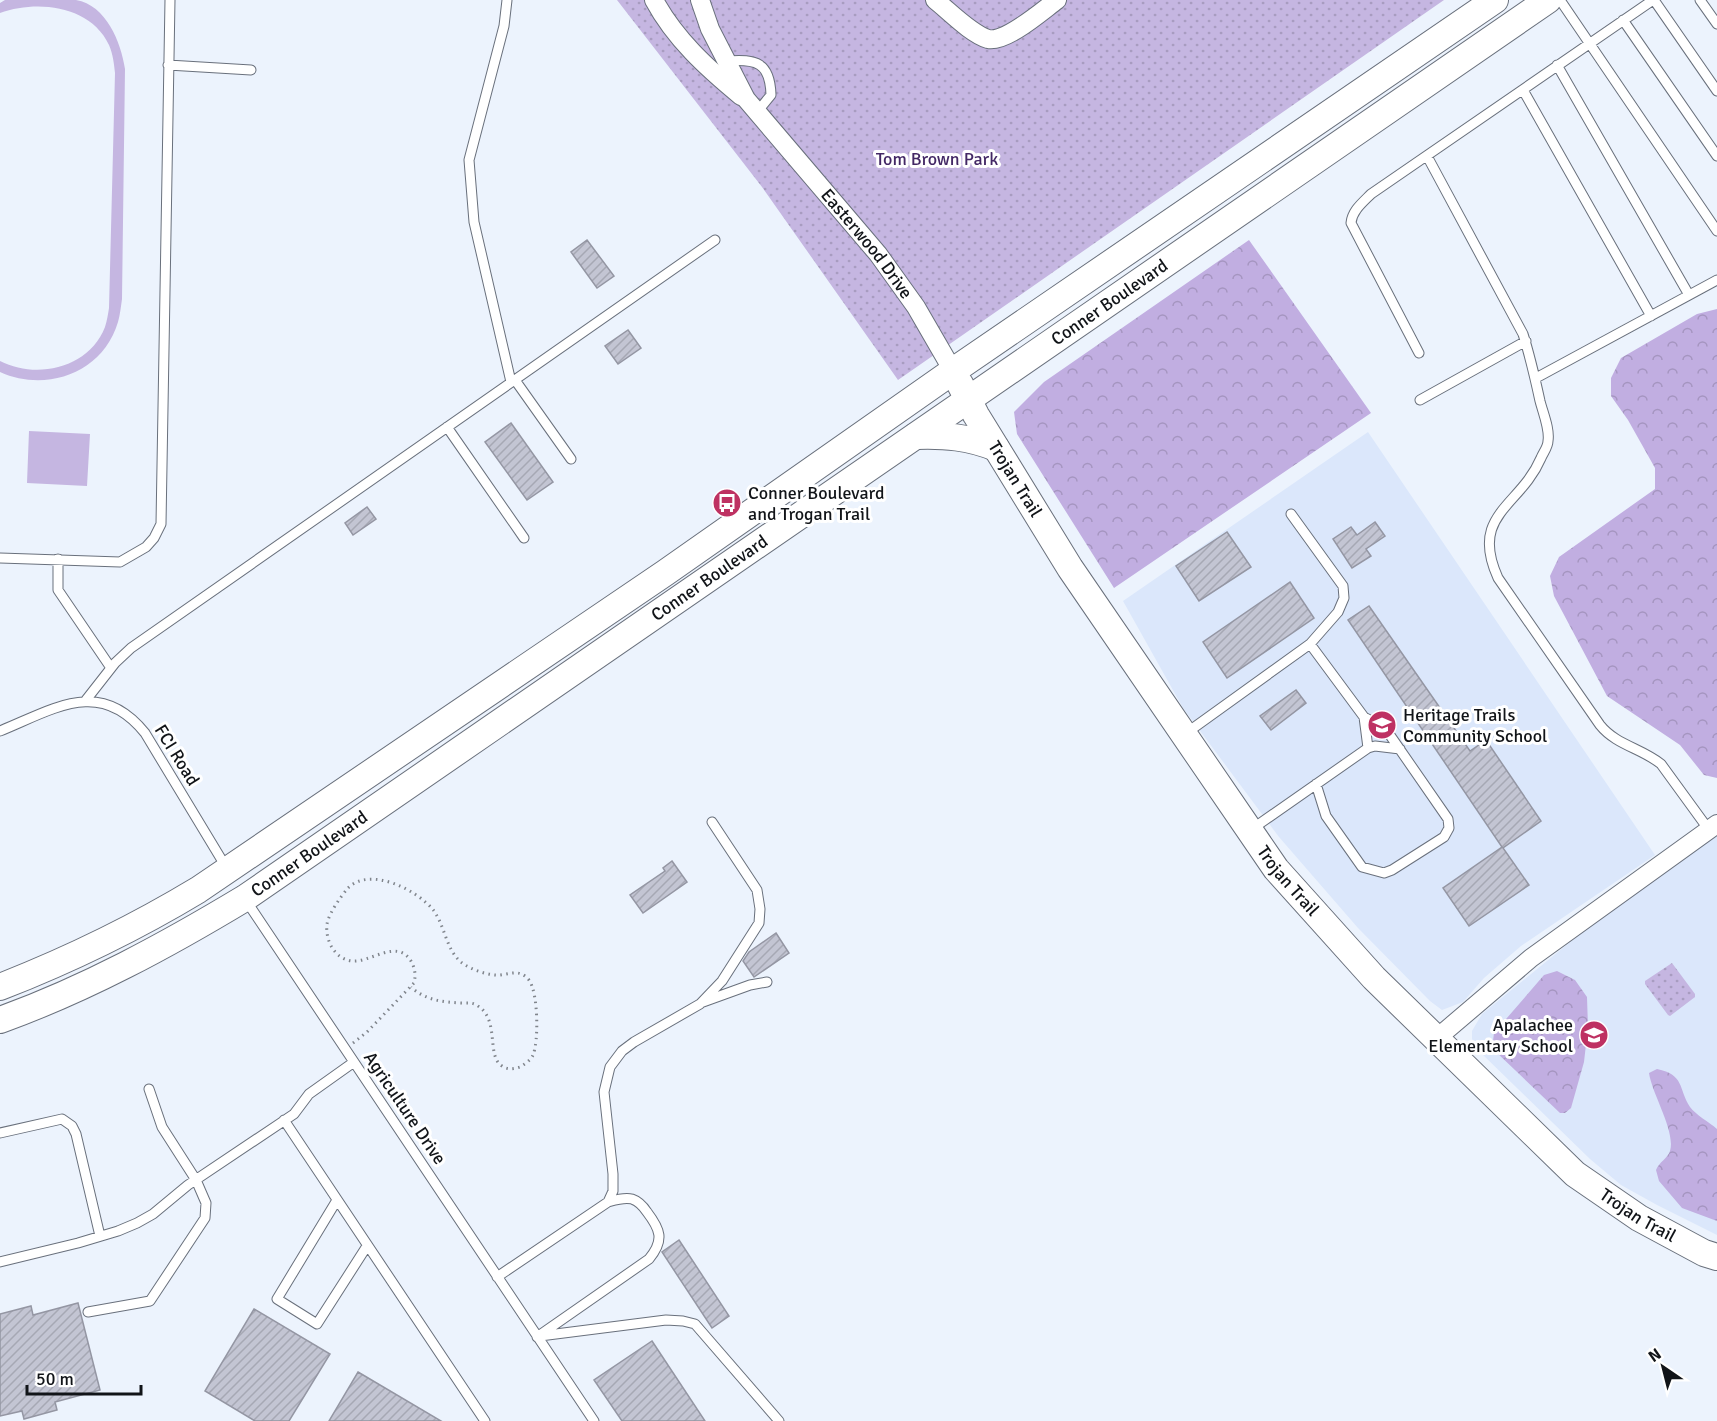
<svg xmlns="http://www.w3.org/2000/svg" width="1717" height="1421" viewBox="0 0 1717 1421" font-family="Signika,sans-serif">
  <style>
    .built { fill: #dbe7fb }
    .forest { fill: url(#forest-crowns) }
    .park { fill: url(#park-dots) }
    .garden { fill: #c5b6e1 }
    .building { fill: url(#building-hatch); stroke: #9496a3; stroke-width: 1.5 }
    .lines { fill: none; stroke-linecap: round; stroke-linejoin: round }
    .lane-casing { stroke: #69707c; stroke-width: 11 }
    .street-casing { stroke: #69707c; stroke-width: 20 }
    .secondary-casing { stroke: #69707c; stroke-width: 28 }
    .path { stroke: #80858c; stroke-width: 3; stroke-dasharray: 1.5 4.5; stroke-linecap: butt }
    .lane { stroke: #fff; stroke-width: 9 }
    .street { stroke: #fff; stroke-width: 18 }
    .secondary { stroke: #fff; stroke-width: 26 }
    .labels { text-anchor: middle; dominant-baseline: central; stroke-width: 6; stroke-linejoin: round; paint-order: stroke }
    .park-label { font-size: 18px; fill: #432865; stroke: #fff }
    .street-label { font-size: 18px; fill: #111418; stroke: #fff }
    .poi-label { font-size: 18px; fill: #111418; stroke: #fff; text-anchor: start }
  </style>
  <defs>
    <pattern id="forest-crowns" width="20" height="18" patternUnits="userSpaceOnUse" patternTransform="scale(1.5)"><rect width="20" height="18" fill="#c1aee1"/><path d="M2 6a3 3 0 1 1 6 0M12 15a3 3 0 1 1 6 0" fill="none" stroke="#a595c0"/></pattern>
    <pattern id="park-dots" width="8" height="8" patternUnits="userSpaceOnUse" patternTransform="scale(1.5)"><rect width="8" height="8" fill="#c5b6e1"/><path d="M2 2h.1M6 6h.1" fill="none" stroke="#a89cc0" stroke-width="1.8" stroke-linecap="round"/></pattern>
    <pattern id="building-hatch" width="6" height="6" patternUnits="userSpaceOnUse" patternTransform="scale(1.5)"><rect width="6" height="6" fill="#c3c5d3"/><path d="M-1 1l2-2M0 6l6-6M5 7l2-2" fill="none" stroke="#a6a8b4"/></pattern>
  </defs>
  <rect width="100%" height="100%" fill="#ecf3fd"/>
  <path class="built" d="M1368 432 1655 855 1521 946 1484 978 1463 1002 1442 1010 1430 1001 1358 928 1279 837 1183 708 1123 601Z
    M1717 833V1235L1657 1205 1621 1185 1590 1159 1481 1053 1472 1039V1031L1482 1014 1619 902Z"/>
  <path class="forest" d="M1249 240 1371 413 1114 588 1017 434 1014 412 1044 382Z
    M1717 309V778L1704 775 1680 745 1607 696 1554 596 1550 576 1559 557 1655 489V468L1628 420 1611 396V378L1621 358 1697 314Z
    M1557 971 1575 980 1587 997 1588 1027 1584 1062 1571 1108 1565 1113H1560L1495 1051 1493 1041 1494 1033 1544 975Z
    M1657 1069C1685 1075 1678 1088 1690 1107 1696 1115 1709 1122 1717 1129V1221L1682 1208 1659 1181 1656 1170C1659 1162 1668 1158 1670 1151 1676 1132 1652 1094 1649 1073Z"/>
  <path class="park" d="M617 0H1444L898 380 762 187Z
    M1672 963 1695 994V997L1670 1016 1668 1015 1645 984V981Z"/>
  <path class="garden" d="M5 0C25 0 58 0 76 0 106 5 121 42 125 69L122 299C121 306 120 315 118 322 103 373 46 393 0 372V361C37 380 89 368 105 327 107 321 108 314 109 308L115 73C114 64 113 54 109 45 90 5 37 0 0 13V3Z
    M29 431 90 434 87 486 27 483Z"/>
  <path class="building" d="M587 240 614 276 597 288 571 252Z
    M628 330 641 348 618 364 605 346Z
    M511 423 553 482 527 500 485 442Z
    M367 507 376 519 353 535 345 523Z
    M1375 522 1385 536 1366 549 1371 556 1352 568 1333 539 1351 527 1357 535Z
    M1227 532 1251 567 1199 601 1176 566Z
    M1290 582 1314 618 1227 678 1203 642Z
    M1369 606 1470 751 1486 740 1541 821 1503 848 1529 885 1469 926 1443 888 1502 847 1348 620Z
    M1296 690 1306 703 1271 730 1260 716Z
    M672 861 687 882 643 913 630 895 665 871 663 868Z
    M776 933 789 953 754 977 743 961 749 952Z
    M679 1240 729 1316 712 1328 662 1252Z
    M78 1303 100 1390 55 1402 57 1410 24 1419 22 1411 0 1416V1314L31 1306 33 1315Z
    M254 1309 330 1354 289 1421H255L205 1391Z
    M652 1341 705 1421H622L594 1380Z
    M358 1372 441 1421H329Z"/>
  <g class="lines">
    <g class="lane-casing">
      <path id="lane" d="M507 0 504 26 469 160 474 222 511 382
        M1560 0 1717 231
        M1654 0 1717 91
        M1700 0 1717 24
        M1623 20 1717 156
        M727 61C756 59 770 62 771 95L757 112
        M168 65 251 70
        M1557 65 1689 295
        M1523 90 1651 316
        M1427 156 1523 334C1530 356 1535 378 1540 401 1543 413 1550 429 1548 441 1548 447 1543 453 1541 458 1520 507 1469 514 1498 578L1600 725C1616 745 1641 748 1661 764L1709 830
        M1419 353 1351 223C1352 211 1362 203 1371 194L1653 0
        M1536 378 1717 280
        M515 380 571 459
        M1420 400 1526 341
        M447 427 524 538
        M0 558 120 562 146 547 154 538 161 524 170 0
        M58 559V590L111 668
        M1310 644 1364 717 1385 728 1448 819 1449 828 1444 837 1392 870 1384 873 1362 867 1326 816 1316 784
        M86 700 115 663 131 648 715 240
        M1364 717 1368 748
        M0 731C54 709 100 677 145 733L226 867
        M1185 734 1310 644 1338 612 1344 598 1343 586 1291 514
        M1252 829 1368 748 1375 746 1400 749
        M245 899 594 1421
        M703 1002 750 985 767 982
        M284 1120 485 1421
        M0 1133 62 1119 72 1126 76 1134 100 1236
        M337 1200 277 1299 317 1324 367 1246
        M608 1202 613 1191V1174L604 1092 610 1067 622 1051 634 1042 700 1004 722 981 759 923 760 909 757 890 712 822
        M0 1262 78 1243 118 1231 137 1223 153 1214 188 1185 294 1114 309 1094 354 1062
        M497 1277 608 1202C615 1200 624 1197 632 1199 638 1201 643 1206 647 1212 660 1229 665 1240 649 1259L537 1337
        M88 1312 150 1301 205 1218 206 1203 196 1180 162 1127 149 1089
        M540 1336 666 1320 683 1321 695 1324 779 1421"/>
    </g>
    <g class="street-casing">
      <g id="street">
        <path d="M654 0C675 39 707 68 741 96"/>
        <path id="s1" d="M700 0 710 29 746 99 878 254 916 307 953 371"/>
        <path d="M935 0C949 11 971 34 988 39 1006 43 1043 10 1057 0"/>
        <path d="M1436 1039 1531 958 1717 824"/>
      </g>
    </g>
    <g class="secondary-casing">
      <g id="secondary">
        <path id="s2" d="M960 384 976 415 1070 568 1276 869 1374 978 1575 1174 1639 1218 1704 1253 1717 1257"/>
        <path d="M916 436C945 435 969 437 996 448"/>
        <path d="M0 987C69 960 135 928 198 890L665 573 953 371 1495 0"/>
        <path id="s3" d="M0 1020C86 989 167 945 245 898L1548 0"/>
      </g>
    </g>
    <path class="path" d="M353 1043 367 1032 414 983C416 975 415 968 411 961 397 938 370 963 352 961 335 959 325 941 327 924 329 913 340 898 347 889 369 865 418 890 434 911 446 928 446 953 465 965 473 970 485 974 495 975 507 976 519 967 529 980 538 992 539 1041 533 1055 531 1060 525 1064 520 1067 514 1069 508 1070 502 1066 486 1056 500 1020 478 1006 473 1002 467 1003 461 1003 442 1002 425 1000 411 987"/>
    <use href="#lane" class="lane"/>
    <use href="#street" class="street"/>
    <use href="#secondary" class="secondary"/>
  </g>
  <defs>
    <g id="bus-disc" transform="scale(1.5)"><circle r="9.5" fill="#be3162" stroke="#fff"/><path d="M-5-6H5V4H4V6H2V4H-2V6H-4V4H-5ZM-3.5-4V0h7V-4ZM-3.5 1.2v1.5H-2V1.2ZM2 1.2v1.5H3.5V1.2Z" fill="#fff"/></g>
    <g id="school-disc" transform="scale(1.5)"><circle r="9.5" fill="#be3162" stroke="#fff"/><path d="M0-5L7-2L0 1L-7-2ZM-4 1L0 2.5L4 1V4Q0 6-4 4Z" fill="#fff"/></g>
  </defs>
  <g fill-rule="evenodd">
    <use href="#bus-disc" x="727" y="503"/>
    <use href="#school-disc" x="1382" y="725"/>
    <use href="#school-disc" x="1594" y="1035"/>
  </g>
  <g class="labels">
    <g class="park-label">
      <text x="937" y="159">Tom Brown Park</text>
    </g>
    <g class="street-label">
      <text stroke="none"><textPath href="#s1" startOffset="298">Easterwood Drive</textPath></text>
      <text stroke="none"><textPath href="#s3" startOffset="1324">Conner Boulevard</textPath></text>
      <text stroke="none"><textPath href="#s2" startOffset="110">Trojan Trail</textPath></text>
      <text stroke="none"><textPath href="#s3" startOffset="838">Conner Boulevard</textPath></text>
      <text transform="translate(177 755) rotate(58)">FCI Road</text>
      <text stroke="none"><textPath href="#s3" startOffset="352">Conner Boulevard</textPath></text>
      <text stroke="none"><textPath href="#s2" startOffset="596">Trojan Trail</textPath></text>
      <text transform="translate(405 1108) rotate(56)">Agriculture Drive</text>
      <text stroke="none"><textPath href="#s2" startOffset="1082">Trojan Trail</textPath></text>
    </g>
    <g class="poi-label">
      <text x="748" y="493">Conner Boulevard<tspan x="748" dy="21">and Trogan Trail</tspan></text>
      <text x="1403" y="715">Heritage Trails<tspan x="1403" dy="21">Community School</tspan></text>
      <text x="1573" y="1025" text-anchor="end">Apalachee<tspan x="1573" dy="21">Elementary School</tspan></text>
    </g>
  </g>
  <g transform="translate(1663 1367) rotate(325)" stroke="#ffffff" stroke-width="4.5" paint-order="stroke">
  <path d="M0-4.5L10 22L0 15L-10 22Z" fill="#111418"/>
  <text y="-9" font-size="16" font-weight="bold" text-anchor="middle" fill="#111418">N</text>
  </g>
  <path d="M27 1385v9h114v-9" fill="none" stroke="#111418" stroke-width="3"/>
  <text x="36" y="1385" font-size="18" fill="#111418" stroke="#ffffff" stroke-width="4.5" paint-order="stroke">50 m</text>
</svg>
